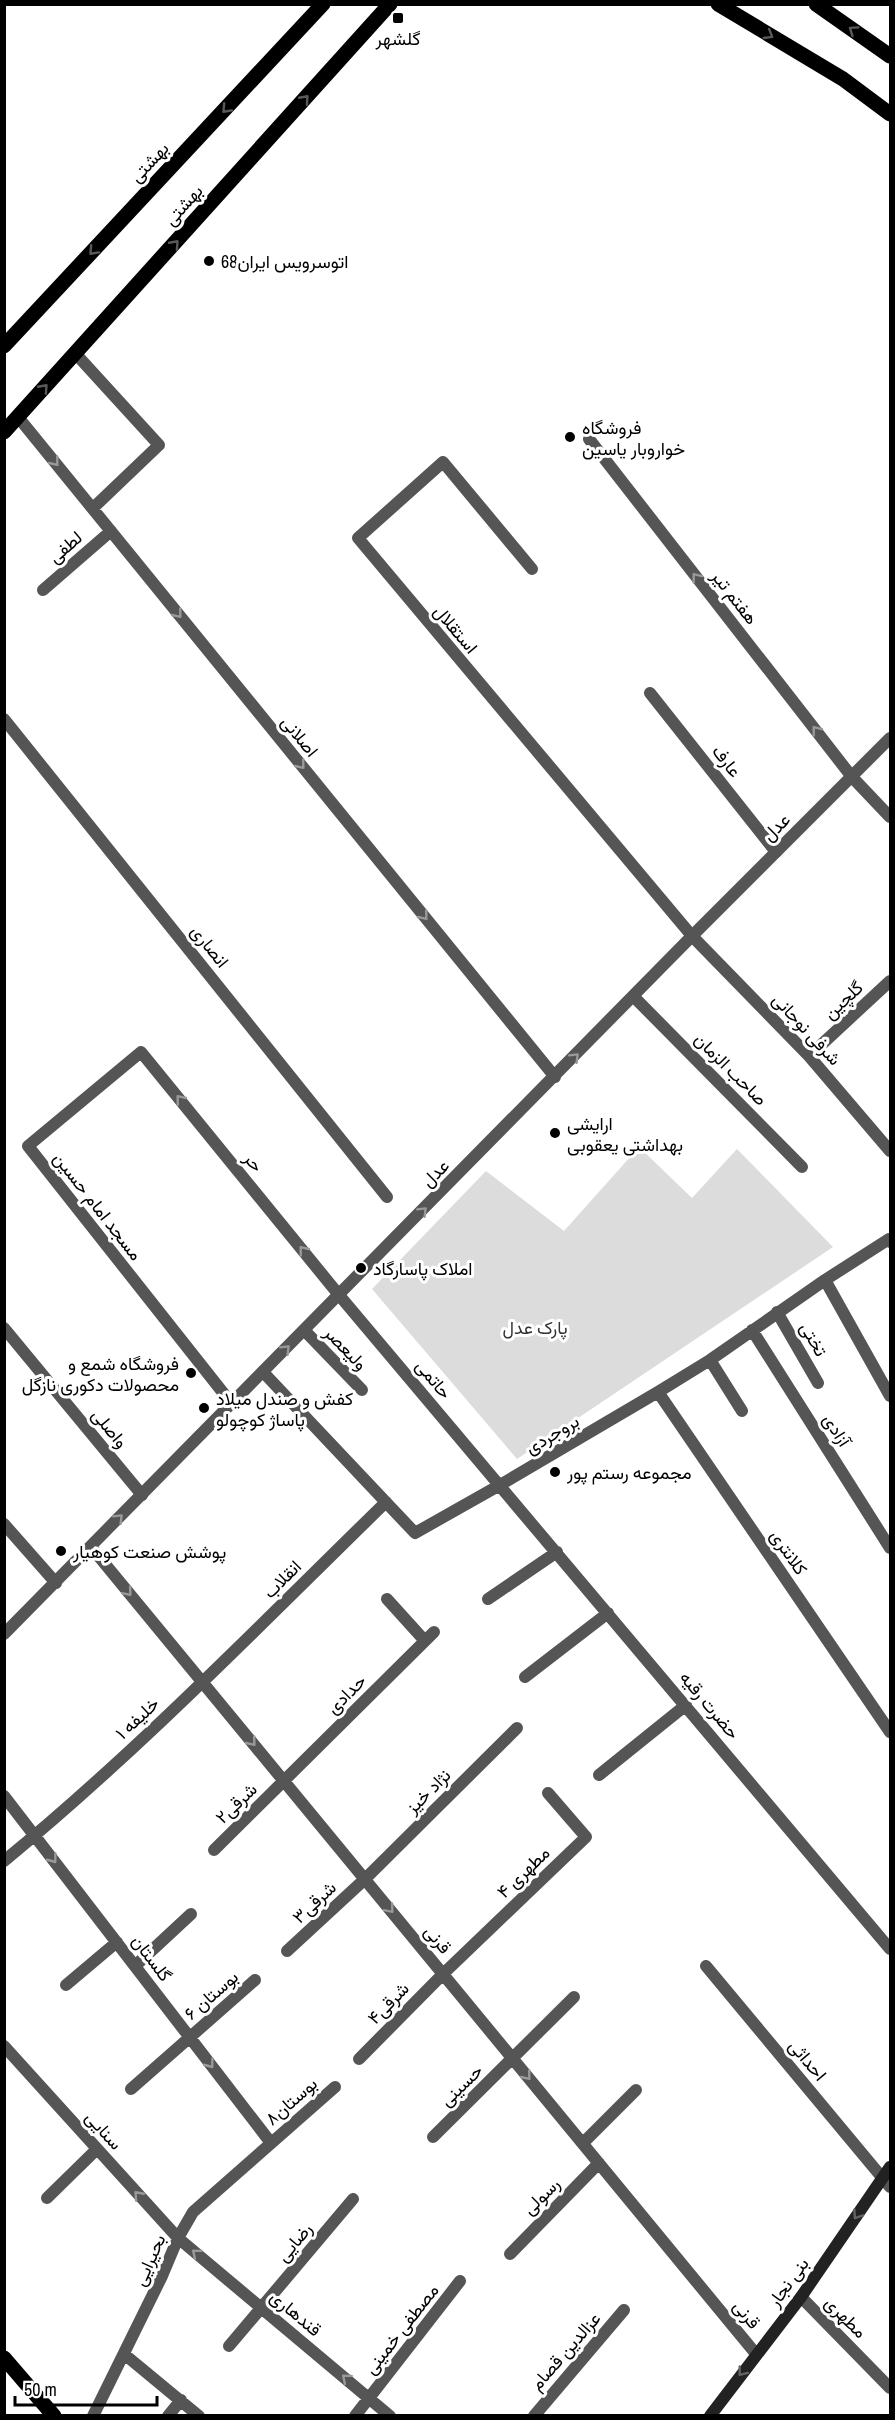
<svg xmlns="http://www.w3.org/2000/svg" width="895" height="2420" viewBox="0 0 895 2420" font-family="'Archivo Narrow',Vazirmatn,sans-serif">
  <style>
    .green { fill: #dcdcdc }
    .lines { fill: none; stroke-linecap: round; stroke-linejoin: round }
    .minor { stroke: #555; stroke-width: 12 }
    .tertiary { stroke: #555; stroke-width: 12 }
    .secondary { stroke: #222; stroke-width: 12 }
    .primary { stroke: #000; stroke-width: 15 }
    .oneway { stroke: #595959 }
    .oneway2 { stroke: #999 }
    .oneway3 { stroke: #646464 }
    .poi-dot { fill: #000; stroke: #fff; stroke-width: 2 }
    .labels { text-anchor: middle; dominant-baseline: central; stroke-width: 6; stroke-linejoin: round; paint-order: stroke }
    .poi-label { font-size: 18px; fill: #000; stroke: #fff; text-anchor: start }
    .street-label { font-size: 18px; fill: #000; stroke: #fff }
    .park-label { font-size: 18px; fill: #333; stroke: #fff }
  </style>
  <rect width="100%" height="100%" fill="#fff"/>
  <path class="green" d="M639 1147 692 1198 737 1149 833 1247 517 1459 372 1289 486 1171 564 1231Z"/>
  <g class="lines">
    <path class="minor" d="M75 353 159 445 93 508
      M18 417 555 1077
      M589 439 852 777
      M532 569 443 462 358 538 692 936 809 1056 890 1151
      M43 590 111 531
      M650 693 776 852
      M4 719 387 1197
      M634 997 802 1167
      M821 1045 890 981
      M825 1280 890 1396
      M777 1312 818 1383
      M4 1328 142 1495
      M752 1330 890 1548
      M305 1331 362 1390
      M710 1360 742 1411
      M263 1372 415 1533 500 1485 658 1392 710 1360 825 1280 889 1239 890 1242
      M658 1392 890 1732
      M232 1404 28 1146 141 1052 339 1295 890 1949
      M4 1524 56 1583
      M91 1547 756 2354
      M387 1599 425 1641
      M488 1599 557 1552
      M525 1677 608 1613
      M599 1775 686 1705
      M4 1796 271 2143
      M214 1850 434 1632
      M4 1861C139 1750 261 1624 386 1502
      M287 1951 365 1879 517 1728
      M135 1966 191 1914
      M706 1966 890 2187
      M66 1985 117 1942
      M4 2046 178 2238 390 2416
      M359 2059 443 1974 586 1837 548 1793
      M131 2089 255 1980
      M433 2137 574 1997
      M583 2143 636 2090
      M47 2198 97 2149
      M510 2254 599 2163
      M801 2297 890 2388
      M229 2346 353 2199
      M124 2354 199 2416
      M93 2416 162 2276 178 2238 193 2212 335 2087
      M168 2416 181 2400
      M355 2416 460 2281
      M534 2416 624 2310"/>
    <path class="tertiary" d="M852 777 890 817
      M4 1634 692 936 890 738"/>
    <path class="secondary" d="M710 2416 801 2297 890 2167"/>
    <path class="primary" d="M718 4 843 79 890 114
      M816 4 890 56
      M4 346 323 4
      M4 432 390 4
      M4 2358 54 2416"/>
  </g>
  <defs><path id="oneway-chevron" d="M-2-3.5L2.5 0L-2 3.5" fill="none" stroke-width="1.6" stroke-linecap="round" stroke-linejoin="round" transform="scale(1.5)"/></defs>
  <g class="oneway">
    <use href="#oneway-chevron" transform="translate(853 30) rotate(-145)"/>
    <use href="#oneway-chevron" transform="translate(769 35) rotate(31)"/>
    <use href="#oneway-chevron" transform="translate(305 99) rotate(-48)"/>
    <use href="#oneway-chevron" transform="translate(226 109) rotate(133)"/>
    <use href="#oneway-chevron" transform="translate(175 244) rotate(-48)"/>
    <use href="#oneway-chevron" transform="translate(93 251) rotate(133)"/>
    <use href="#oneway-chevron" transform="translate(44 388) rotate(-48)"/>
  </g>
  <g class="oneway2">
    <use href="#oneway-chevron" transform="translate(55 462) rotate(51)"/>
    <use href="#oneway-chevron" transform="translate(696 577) rotate(-128)"/>
    <use href="#oneway-chevron" transform="translate(178 614) rotate(51)"/>
    <use href="#oneway-chevron" transform="translate(816 730) rotate(-128)"/>
    <use href="#oneway-chevron" transform="translate(301 765) rotate(51)"/>
    <use href="#oneway-chevron" transform="translate(424 916) rotate(51)"/>
    <use href="#oneway-chevron" transform="translate(575 1057) rotate(-45)"/>
    <use href="#oneway-chevron" transform="translate(180 1099) rotate(-129)"/>
    <use href="#oneway-chevron" transform="translate(423 1211) rotate(-45)"/>
    <use href="#oneway-chevron" transform="translate(303 1250) rotate(-129)"/>
    <use href="#oneway-chevron" transform="translate(286 1349) rotate(-45)"/>
    <use href="#oneway-chevron" transform="translate(119 1518) rotate(-45)"/>
    <use href="#oneway-chevron" transform="translate(128 1592) rotate(50)"/>
    <use href="#oneway-chevron" transform="translate(252 1742) rotate(51)"/>
    <use href="#oneway-chevron" transform="translate(53 1859) rotate(53)"/>
    <use href="#oneway-chevron" transform="translate(390 1909) rotate(50)"/>
    <use href="#oneway-chevron" transform="translate(210 2064) rotate(53)"/>
    <use href="#oneway-chevron" transform="translate(527 2076) rotate(51)"/>
    <use href="#oneway-chevron" transform="translate(138 2195) rotate(-132)"/>
    <use href="#oneway-chevron" transform="translate(196 2253) rotate(-140)"/>
    <use href="#oneway-chevron" transform="translate(346 2378) rotate(-140)"/>
  </g>
  <g class="oneway3">
    <use href="#oneway-chevron" transform="translate(857 2215) rotate(124)"/>
    <use href="#oneway-chevron" transform="translate(742 2372) rotate(128)"/>
  </g>
  <g class="poi-dot">
    <rect x="392" y="12" width="12" height="12" rx="3"/>
    <circle cx="209" cy="261" r="6"/>
    <circle cx="570" cy="437" r="6"/>
    <circle cx="555" cy="1133" r="6"/>
    <circle cx="361" cy="1268" r="6"/>
    <circle cx="191" cy="1373" r="6"/>
    <circle cx="204" cy="1408" r="6"/>
    <circle cx="555" cy="1472" r="6"/>
    <circle cx="61" cy="1551" r="6"/>
  </g>
  <g class="labels">
    <g class="poi-label">
      <text x="398" y="38" text-anchor="middle">گلشهر</text>
      <text x="221" y="261">اتوسرویس ایران68</text>
      <text x="582" y="427">فروشگاه<tspan x="582" dy="21">خواروبار یاسین</tspan></text>
      <text x="567" y="1123">ارایشی<tspan x="567" dy="21">بهداشتی یعقوبی</tspan></text>
      <text x="373" y="1268">املاک پاسارگاد</text>
      <text x="179" y="1363" text-anchor="end">فروشگاه شمع و<tspan x="179" dy="21">محصولات دکوری نازگل</tspan></text>
      <text x="216" y="1398">کفش و صندل میلاد<tspan x="216" dy="21">پاساژ کوچولو</tspan></text>
      <text x="567" y="1472">مجموعه رستم پور</text>
      <text x="73" y="1551">پوشش صنعت کوهیار</text>
    </g>
    <g class="street-label">
      <text transform="translate(149 162) rotate(-47)">بهشتی</text>
      <text transform="translate(183 205) rotate(-48)">بهشتى</text>
      <text transform="translate(65 547) rotate(-41)">لطفی</text>
      <text transform="translate(735 597) rotate(52)">هفتم تیر</text>
      <text transform="translate(456 629) rotate(50)">استقلال</text>
      <text transform="translate(300 736) rotate(51)">اصلانی</text>
      <text transform="translate(727 761) rotate(52)">عارف</text>
      <text transform="translate(776 827) rotate(-45)">عدل</text>
      <text transform="translate(210 946) rotate(51)">انصاری</text>
      <text transform="translate(843 1000) rotate(-43)">گلچین</text>
      <text transform="translate(807 1029) rotate(47)">شرفی نوجانی</text>
      <text transform="translate(731 1069) rotate(45)">صاحب الزمان</text>
      <text transform="translate(254 1162) rotate(51)">حر</text>
      <text transform="translate(435 1173) rotate(-45)">عدل</text>
      <text transform="translate(98 1206) rotate(52)">مسجد امام حسین</text>
      <text transform="translate(814 1339) rotate(60)">تختی</text>
      <text transform="translate(346 1348) rotate(46)">ولیعصر</text>
      <text transform="translate(434 1379) rotate(50)">حاتمی</text>
      <text transform="translate(110 1428) rotate(50)">واصلی</text>
      <text transform="translate(837 1430) rotate(58)">آزادی</text>
      <text transform="translate(552 1434) rotate(-31)">بروجردی</text>
      <text transform="translate(789 1552) rotate(56)">کلانتری</text>
      <text transform="translate(282 1579) rotate(-45)">انقلاب</text>
      <text transform="translate(346 1694) rotate(-45)">حدادی</text>
      <text transform="translate(710 1705) rotate(50)">حضرت رقیه</text>
      <text transform="translate(137 1718) rotate(-43)">خلیفه ۱</text>
      <text transform="translate(428 1791) rotate(-45)">نژاد خیز</text>
      <text transform="translate(236 1803) rotate(-44)">۲شرقی</text>
      <text transform="translate(523 1872) rotate(-44)">مطهری ۴</text>
      <text transform="translate(314 1902) rotate(-43)">۳شرقی</text>
      <text transform="translate(438 1939) rotate(50)">قرنی</text>
      <text transform="translate(152 1958) rotate(53)">گلستان</text>
      <text transform="translate(211 1995) rotate(-41)">بوستان ۶</text>
      <text transform="translate(388 2003) rotate(-46)">۴شرقی</text>
      <text transform="translate(808 2060) rotate(50)">احداثی</text>
      <text transform="translate(461 2085) rotate(-44)">حسینی</text>
      <text transform="translate(291 2101) rotate(-41)">بوستان۸</text>
      <text transform="translate(104 2130) rotate(48)">سنایی</text>
      <text transform="translate(541 2196) rotate(-45)">رسولی</text>
      <text transform="translate(294 2242) rotate(-50)">رضایی</text>
      <text transform="translate(149 2260) rotate(-66)">بحیرایی</text>
      <text transform="translate(788 2282) rotate(-54)">بنی نجار</text>
      <text transform="translate(296 2313) rotate(40)">قندهاری</text>
      <text transform="translate(747 2314) rotate(51)">قرنی</text>
      <text transform="translate(846 2317) rotate(45)">مطهری</text>
      <text transform="translate(401 2329) rotate(-52)">مصطفی خمینی</text>
      <text transform="translate(565 2351) rotate(-49)">عزالدین قصام</text>
    </g>
    <g class="park-label">
      <text x="535" y="1327">پارک عدل</text>
    </g>
  </g>
  <rect width="895" height="2420" fill="none" stroke="#000000" stroke-width="12"/>
  <path d="M15 2396v9h142v-9" fill="none" stroke="#000000" stroke-width="3"/>
  <text x="24" y="2396" font-size="18" fill="#000000" stroke="#ffffff" stroke-width="4.5" paint-order="stroke">50 m</text>
</svg>
